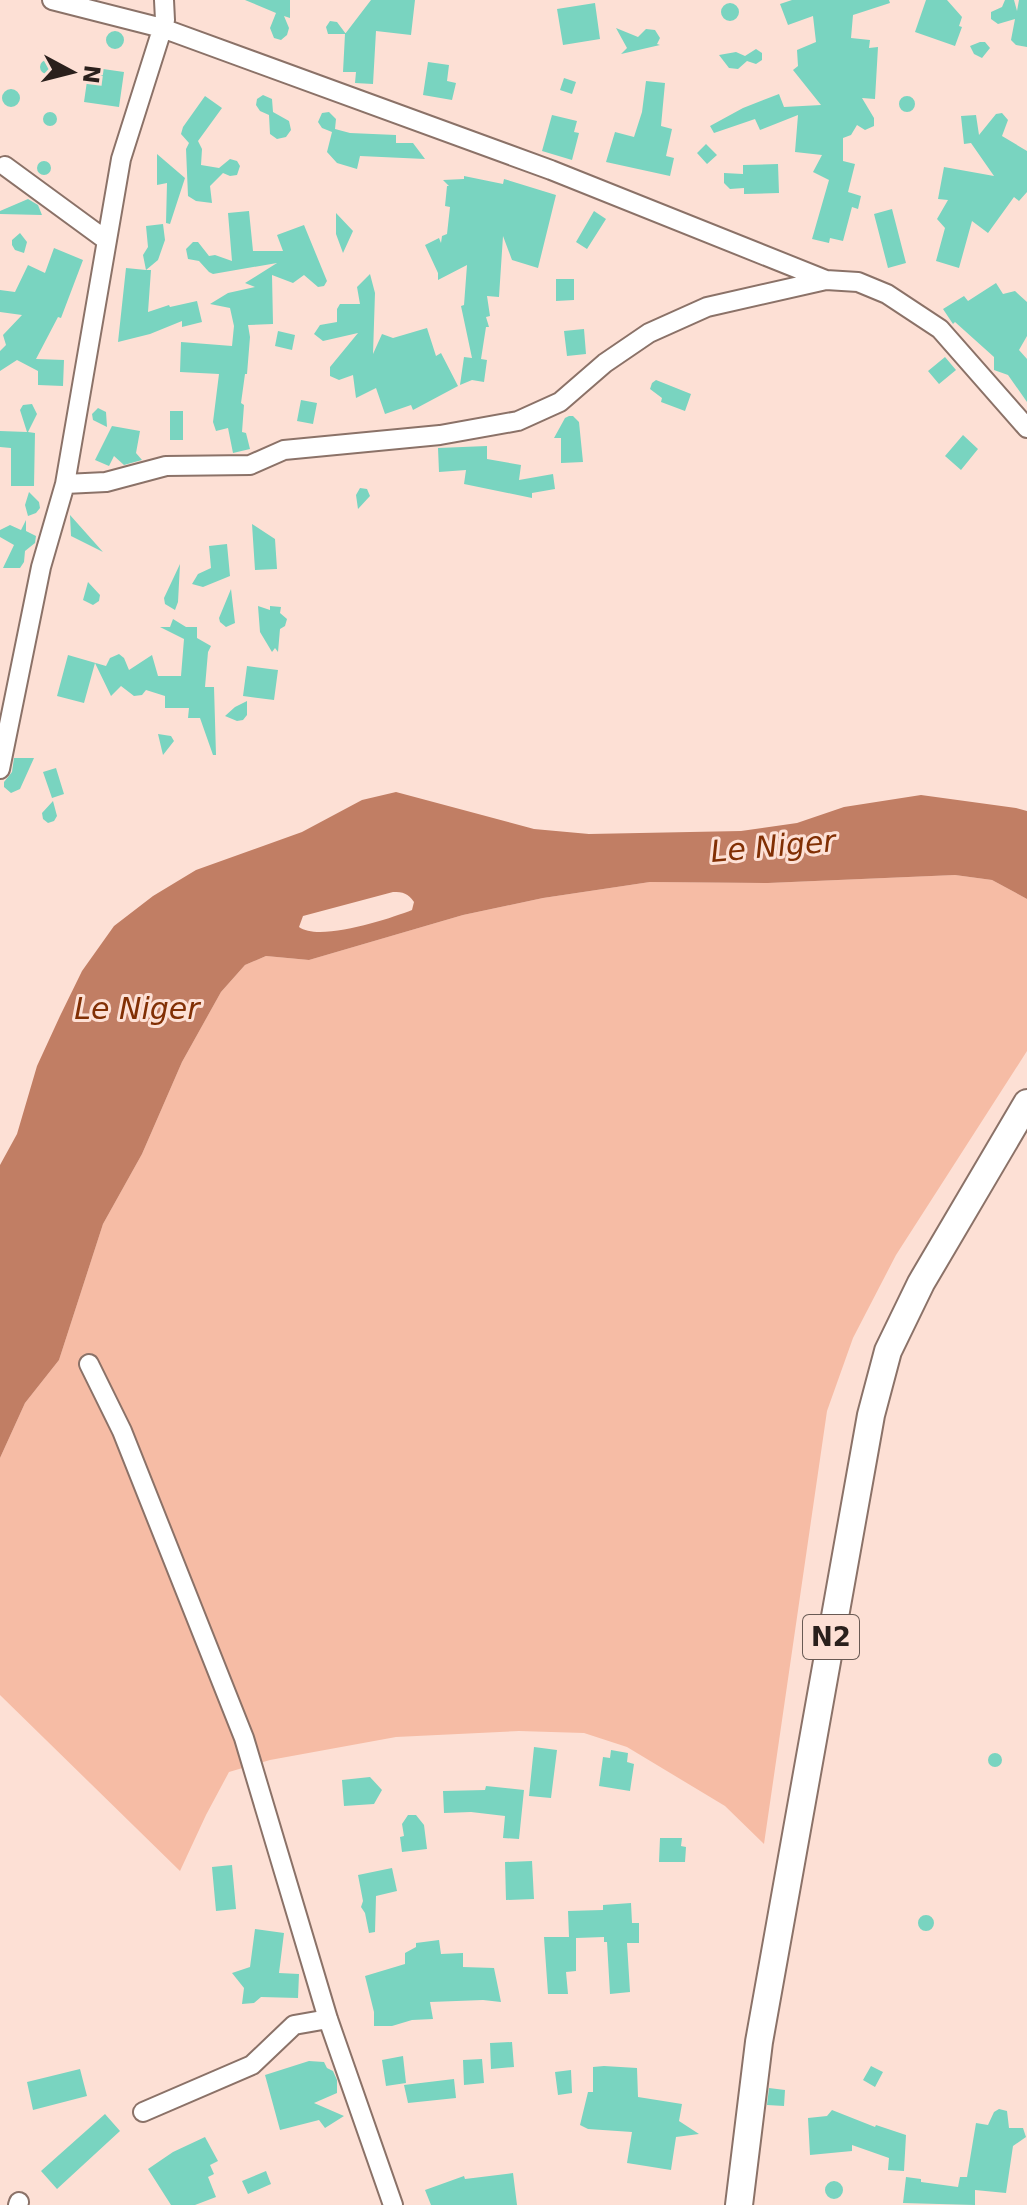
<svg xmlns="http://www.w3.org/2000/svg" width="1027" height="2205" viewBox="0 0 1027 2205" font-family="'DejaVu Sans',sans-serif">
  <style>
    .green { fill: #f6bca5 }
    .water { fill: #c17e64; fill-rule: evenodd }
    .building { fill: #79d4c0 }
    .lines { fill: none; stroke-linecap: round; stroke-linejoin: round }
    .minor-casing { stroke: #8b7268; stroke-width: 22 }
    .highway-casing { stroke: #8b7268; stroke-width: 30 }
    .minor { stroke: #fff; stroke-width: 18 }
    .highway { stroke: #fff; stroke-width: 26 }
    .labels { text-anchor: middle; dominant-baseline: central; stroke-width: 6; stroke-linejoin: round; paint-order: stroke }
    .shield { fill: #fde0d5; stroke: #695a54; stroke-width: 2 }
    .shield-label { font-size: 26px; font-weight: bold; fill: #2a201c }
    .water-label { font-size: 30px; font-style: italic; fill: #812f04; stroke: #fde0d5 }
  </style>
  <rect width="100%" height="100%" fill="#fde0d5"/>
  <path class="green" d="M955 875 992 880 1027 899V1051L896 1255 853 1338 827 1411 764 1844 725 1806 627 1747 584 1733 519 1731 396 1737 270 1760 229 1772 206 1815 180 1871 0 1695V1458L25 1403 59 1360 103 1224 142 1154 182 1062 221 992 245 965 266 956 309 960 463 915 543 898 650 882 768 883Z"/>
  <path class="water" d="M396 792 534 829 589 834 741 831 797 823 844 807 921 795 1016 808 1027 811V899L992 880 955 875 768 883 650 882 543 898 463 915 309 960 266 956 245 965 221 992 182 1062 142 1154 103 1224 59 1360 25 1403 0 1458V1165L17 1134 37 1066 60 1016 82 971 114 926 153 896 196 870 302 832 362 800ZM393 892C403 892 408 893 414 902L412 910C389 919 319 942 299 927L303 916Z"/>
  <path class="building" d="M245 0H290V18L284 16 289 28 287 35 281 40 274 38 270 28 276 13Z
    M371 0H415L411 35 376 31 373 84 355 83 356 72H343L345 34Z
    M792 0H889L890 3 853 15 851 38 870 40 869 48 878 47 875 99 862 98 874 118V126L865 130 857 125 851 135 843 138V161L855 164 848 192 861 196 858 209 852 207 843 241 830 238 829 243 812 239 829 180 813 172 822 155 795 152 798 115 760 130 755 119 714 133 710 126 743 108 779 94 784 107 821 105 793 70 798 66 797 50 816 42 813 16 788 25 780 4Z
    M926 0H947L962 17 959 26 962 27 955 46 915 32Z
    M1005 0H1014L1017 11 1019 0H1027V47L1016 45 1011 40 1015 19 998 24 991 19V12L1002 7Z
    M721 12a9 9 0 1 1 18 0a9 9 0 1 1-18 0Z
    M595 3 600 39 563 45 557 9Z
    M330 21 337 22 346 34H328L326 27Z
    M616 28 638 37 646 29 655 30 660 38 657 44 660 45 621 54 627 48Z
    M106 40a9 9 0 1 1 18 0a9 9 0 1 1-18 0Z
    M980 42H985L990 48 982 58 974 54 970 46Z
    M756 49 762 53V60L756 64 747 61 738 69 729 68 719 55 736 52 745 56Z
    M40 67a7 7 0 1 1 14 0a7 7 0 1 1-14 0Z
    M428 62 449 65 447 81 456 83 452 100 423 95Z
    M89 67 124 72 119 107 84 102Z
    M564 78 576 82 572 94 560 90Z
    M646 81 665 83 661 126 672 129 666 156 674 158 670 176 606 162 615 132 634 137 642 112Z
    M2 98a9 9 0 1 1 18 0a9 9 0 1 1-18 0Z
    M263 95 272 99 273 112 289 121 291 130 286 137 277 139 270 134 269 115 260 111 256 105 257 99Z
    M899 104a8 8 0 1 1 16 0a8 8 0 1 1-16 0Z
    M205 96 222 108 198 141 202 149 201 165 219 168 230 159 237 161 240 166 237 175 230 176 223 173 210 186 212 203 196 201 188 196 186 149 189 143 181 134 183 127Z
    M43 119a7 7 0 1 1 14 0a7 7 0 1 1-14 0Z
    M329 112 336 119 335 129 350 133 396 135V143H413L425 159 360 156 357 169 337 163 327 152 332 132 322 128 318 122 322 113Z
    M1002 113 1008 120 1002 136 1027 151V192L1019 201 1014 197 988 233 972 221 959 268 936 261 945 228 937 219 948 200 938 199 944 167 994 176 971 143 964 144 961 116 976 115 979 135 996 114Z
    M552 115 577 121 574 132 579 133 572 160 542 151Z
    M706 144 717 155 707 164 697 153Z
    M157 154 185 178 170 224 166 223 167 183 157 185Z
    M37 168a7 7 0 1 1 14 0a7 7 0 1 1-14 0Z
    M778 164 779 193 744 194V188L730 189 724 183V173L743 174V165Z
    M464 176 503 184 504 179 556 195 538 268 512 260 503 236 499 297 487 296 490 316 486 317 489 327H486L481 359 487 360 484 382 472 380 460 385 464 357 472 358 461 306 464 305 467 265 438 280V273L425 245 439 238 441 243 442 236 447 234 450 207 445 206 447 186H449L443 180 464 179Z
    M28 199 38 205 42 215 0 214V211Z
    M892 209 906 263 888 268 874 214Z
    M249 211 253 251H283L277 235 304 225 327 281 324 286 318 287 304 275 293 283 272 275 273 324 248 325 250 337 247 374H245L241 403 244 405 242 432 246 433 250 449 233 453 228 428 216 431 213 422 219 374 180 372 181 342 232 346 234 326 230 308 210 304 228 293 255 287 245 283 277 263 213 274 209 272 199 261 188 259 186 249 193 242H198L209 256 215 255 232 261 228 213Z
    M594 211 606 219 587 249 576 242Z
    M336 213 353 231 343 253 336 234Z
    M163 224 165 240 158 260 146 270H151L148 312 169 305 170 307 197 301 202 322 182 327V321L150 334 118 342 126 268 146 270 143 255 148 247 146 226Z
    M20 233 27 242 24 253 15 250 12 245V240Z
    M54 248 83 260 61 318 58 317 36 359 64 360 63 386 38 385V371L17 360 0 371V351L6 345 3 335 22 315 0 312V290L15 292 28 265 45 273Z
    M370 274 375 293 373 354 382 334 393 338 427 328 436 356 441 353 458 386 413 410 411 405 385 414 376 388 356 398 353 375 339 380 330 376V367L358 333 323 341 314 334 320 325 337 322V309L340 304H360L357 287Z
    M556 279H574V300L556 301Z
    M996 283 1003 294 1015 291 1027 302V336L1019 350 1027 359V402L1008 375 994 370V357L955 322 953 324 943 309 964 296 968 301Z
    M584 329 586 354 567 356 564 331Z
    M278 331 295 335 292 350 275 346Z
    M945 357 956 370 939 384 928 371Z
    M656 380 691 394 685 411 661 402 662 398 650 389 652 383Z
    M301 400 317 403 313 424 297 421Z
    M32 404 37 414 28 432 35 433 34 486H11V448L0 447V431L27 432 20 410 23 405Z
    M98 408 106 412 107 427 93 420 92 414Z
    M170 411H183V440H170Z
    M569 416H573L579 422 583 462 561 463V438H554L565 418Z
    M112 426 140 431 136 453 142 460 124 465 114 456 109 466 95 460Z
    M963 435 978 449 961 470 945 456Z
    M487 446V459L521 465 519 480 553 474 555 489 532 493V498L464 484 466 470 439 472 438 448Z
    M360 488 367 489 370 496 358 509 356 495Z
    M29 492 39 502 40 508 36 513 28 516 25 505Z
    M70 515 103 552 71 536Z
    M26 520V531L36 536 35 543 25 551 24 562 20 568H3L14 545 0 537V530L10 525 21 530Z
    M252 524 275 539 277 569 255 570Z
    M227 544 230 576 203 587 192 584 198 574 211 568 209 546Z
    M180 564 178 602 175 610 165 604 164 598Z
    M88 582 100 595 99 601 93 605 83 600Z
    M231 589 235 623 226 627 220 622 219 618Z
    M258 606 270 610V606L281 607 280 613 287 619 285 626 280 629 278 652 275 648 272 652 260 632Z
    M173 619 186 627H197V638L211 646 208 652 205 687H214L216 755H213L200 718H188L189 708H165V696L146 690 142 695 134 696 121 686 111 696 95 663 84 703 57 696 68 655 106 666 110 658 119 654 124 658 129 670 152 655 158 676H181L184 639 160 627H170Z
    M247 666 278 670 274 700 243 696Z
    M247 701V715L243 720 237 721 225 716 235 707Z
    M158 734 171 736 174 741 163 755Z
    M14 758H34L20 789 11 793 4 787V782L12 772Z
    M56 768 64 794 52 798 43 772Z
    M53 801 57 816 54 821 48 823 43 819 42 813Z
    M534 1747 557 1750 551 1798 529 1796Z
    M611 1750 628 1753 627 1762 634 1764 630 1791 599 1786 603 1757 610 1758Z
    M988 1760a7 7 0 1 1 14 0a7 7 0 1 1-14 0Z
    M370 1777 382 1790 374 1804 344 1806 342 1780Z
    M486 1786 524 1790 519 1839 503 1838 505 1816 471 1812 444 1813 443 1791 485 1790Z
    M408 1815H416L424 1825 427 1849 402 1852 400 1837 404 1836 402 1824Z
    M660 1838H682L681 1846 686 1847 685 1862H659Z
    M532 1861 534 1899 506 1900 505 1862Z
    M232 1865 236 1909 216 1911 212 1867Z
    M392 1868 397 1891 376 1896 375 1932 369 1933 365 1913 361 1907 363 1901 358 1875Z
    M631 1903 632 1923H639V1943H627L630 1992 610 1994 607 1942H604V1937L576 1938V1971L566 1972 568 1994H548L544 1937H569L568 1911 603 1910V1905Z
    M918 1923a8 8 0 1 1 16 0a8 8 0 1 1-16 0Z
    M255 1929 284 1933 279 1973 299 1974 298 1998 261 1997 254 2003 242 2004 244 1988 232 1973 250 1967Z
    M439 1940 441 1954 463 1953V1967L494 1968 501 2002 483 2000 430 2002 433 2019 412 2020 392 2026H374V2012L365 1976 405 1964V1953L416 1947V1943Z
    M512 2042 514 2067 491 2069 490 2043Z
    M403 2056 406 2083 386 2086 382 2060Z
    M482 2059 484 2083 464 2085 463 2060Z
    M309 2061 324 2062 327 2068 333 2071 337 2080V2093L314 2103 344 2116 325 2128 319 2120 280 2130 265 2075Z
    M604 2066 637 2068 638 2097 682 2104 679 2121 699 2134 676 2137 671 2170 627 2163 632 2132 588 2129 580 2125 588 2092H593V2067Z
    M871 2066 883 2072 875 2087 863 2080Z
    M80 2069 87 2096 33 2110 27 2082Z
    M571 2070 572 2093 558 2095 555 2072Z
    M454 2079 456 2098 408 2103 404 2085Z
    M769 2088 785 2090 784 2106 767 2105Z
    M999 2109 1007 2111 1009 2128H1023L1026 2137 1013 2146 1006 2193 975 2190V2205L903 2203 906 2177 921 2179V2182L958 2187 960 2177H967L976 2123 988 2125 994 2112Z
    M832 2110 875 2127 876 2125 906 2135 904 2171 888 2170 889 2158 852 2145V2151L810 2155 808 2118 827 2116Z
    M105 2114 120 2131 57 2189 41 2171Z
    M205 2137 218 2161 210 2165 214 2174 208 2177 216 2197 195 2205H171L148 2169 173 2152Z
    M266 2171 271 2184 248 2194 242 2181Z
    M513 2173 517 2205H431L425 2190 464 2176 465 2179Z
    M825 2190a9 9 0 1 1 18 0a9 9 0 1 1-18 0Z"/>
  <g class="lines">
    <g class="minor-casing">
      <path id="minor" d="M52 0 162 28 551 170 826 280 858 282 887 294 940 329 1027 428
        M5 166 106 240
        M65 484 106 482 166 466 250 465 284 450 440 435 518 421 560 402 605 363 649 333 707 307 826 280
        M0 769 41 567 65 484 121 159 165 20 164 0
        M89 1364 122 1431 244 1738 328 2019 393 2205
        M143 2112 252 2065 294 2025 328 2019
        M18 2205 19 2202"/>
    </g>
    <g class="highway-casing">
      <path id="highway" d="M739 2205 759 2042 871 1415 888 1351 921 1283 1027 1103"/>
    </g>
    <use href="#minor" class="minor"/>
    <use href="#highway" class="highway"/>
  </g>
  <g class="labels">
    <rect class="shield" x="803" y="1615" width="56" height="44" rx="6"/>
    <g class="shield-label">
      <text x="831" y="1637">N2</text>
    </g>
    <g class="water-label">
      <text transform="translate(773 846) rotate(-5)">Le Niger</text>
      <text x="137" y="1008">Le Niger</text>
    </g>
  </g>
  <g transform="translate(72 72) rotate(97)" stroke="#fde0d5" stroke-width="6" paint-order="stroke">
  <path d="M0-6L14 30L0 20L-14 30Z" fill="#2a201c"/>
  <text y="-12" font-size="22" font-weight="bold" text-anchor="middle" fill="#2a201c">N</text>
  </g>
</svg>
